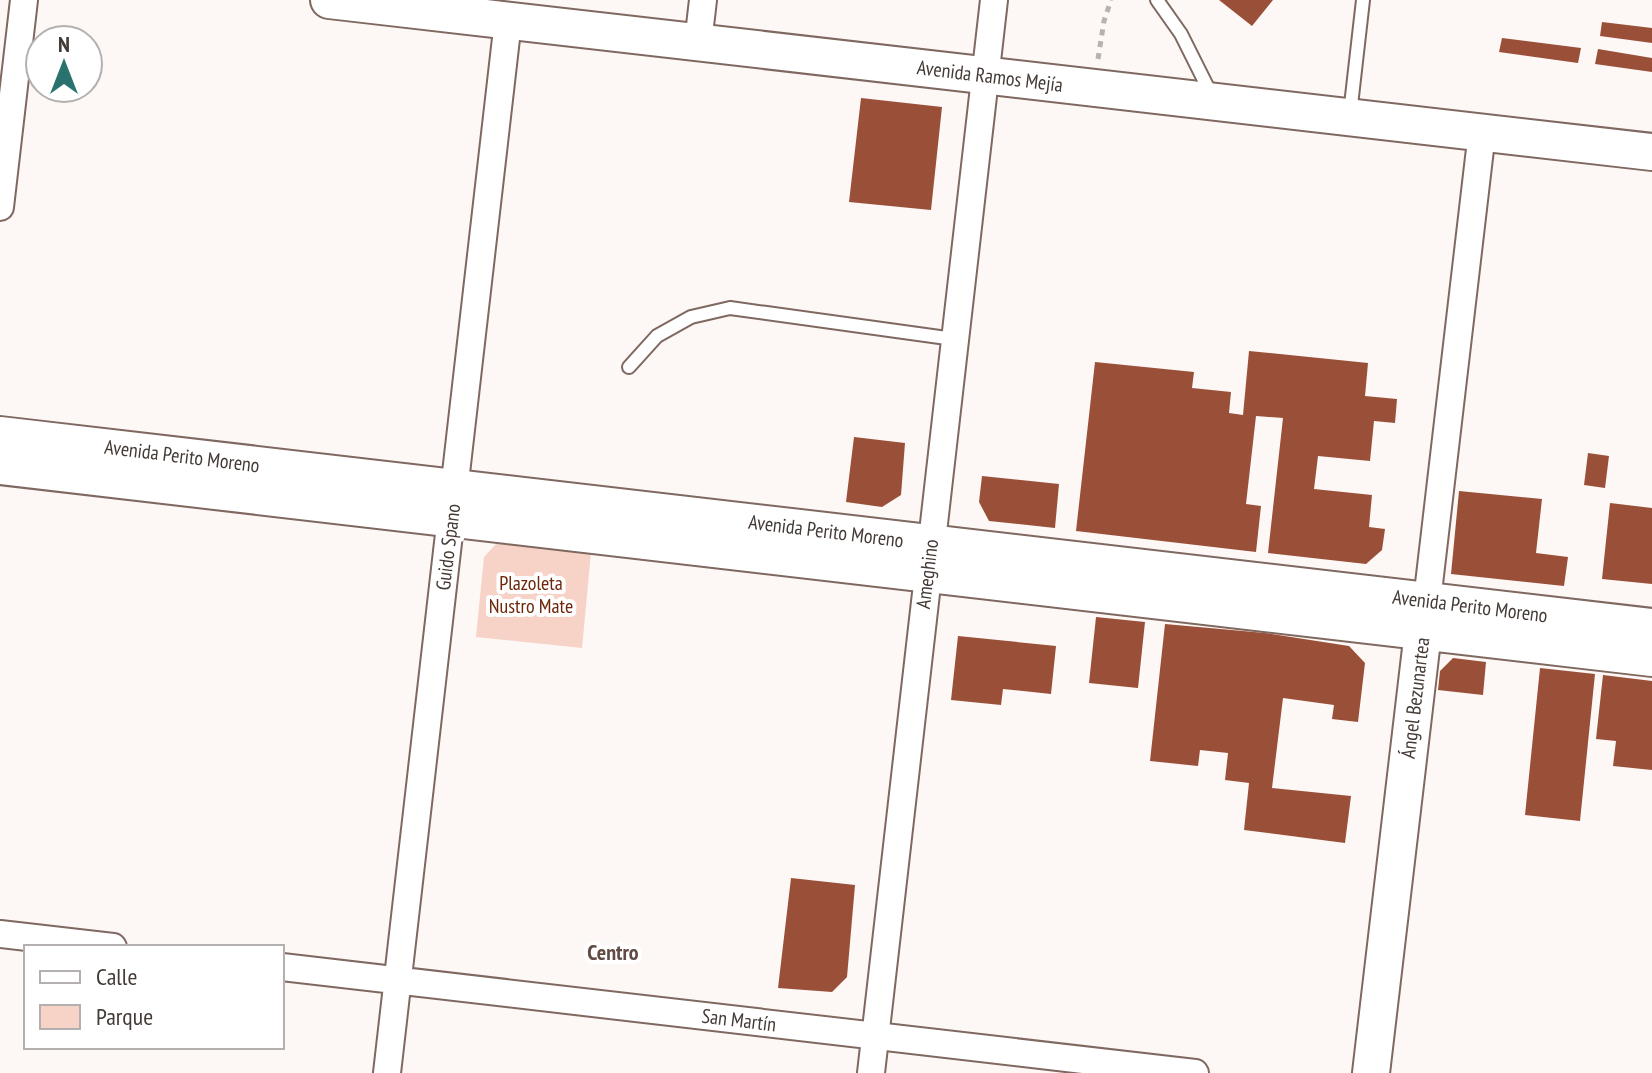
<svg xmlns="http://www.w3.org/2000/svg" width="1652" height="1073" viewBox="0 0 1652 1073" font-family="'PT Sans Narrow',sans-serif">
  <style>
    .green { fill: #f7d2c6 }
    .building { fill: #9a5038 }
    .lines { fill: none; stroke-linecap: round; stroke-linejoin: round }
    .lane-casing { stroke: #7f6860; stroke-width: 16 }
    .street-casing { stroke: #7f6860; stroke-width: 30 }
    .secondary-casing { stroke: #7f6860; stroke-width: 40 }
    .path { stroke: #b9b1af; stroke-width: 5; stroke-dasharray: 6 6; stroke-linecap: butt }
    .lane { stroke: #fff; stroke-width: 12 }
    .street { stroke: #fff; stroke-width: 26 }
    .secondary { stroke: #fff; stroke-width: 36 }
    .labels { text-anchor: middle; dominant-baseline: central; stroke-width: 8; stroke-linejoin: round; paint-order: stroke }
    .street-label { font-size: 20px; fill: #443a36; stroke: #fff }
    .park-label { font-size: 20px; fill: #6d260a; stroke: #fff }
    .neighbourhood-label { font-size: 22px; font-weight: bold; fill: #614b44; stroke: #fff }
  </style>
  <rect width="100%" height="100%" fill="#fdf7f5"/>
  <path class="green" d="M497 543 591 552 582 648 476 637 484 557Z"/>
  <path class="building" d="M1219 0H1273L1252 26Z
    M1602 22 1652 28V43L1600 36Z
    M1502 38 1581 48 1578 63 1499 52Z
    M1598 49 1652 58V72L1595 64Z
    M861 98 942 107 931 210 849 202Z
    M1249 351 1368 363 1365 396 1397 399 1395 423 1374 421 1370 461 1318 456 1314 489 1372 495 1369 527 1385 529 1382 550 1366 564 1268 553 1283 418 1256 416 1246 504 1261 506 1256 552 1076 531 1095 362 1194 372 1192 388 1231 392 1229 413 1243 415Z
    M854 437 905 443 901 495 882 507 846 502Z
    M1588 453 1609 456 1605 488 1584 485Z
    M982 476 1059 484 1055 528 989 521 979 502Z
    M1459 491 1542 499 1536 553 1568 557 1564 586 1451 574Z
    M1610 503 1652 508V584L1602 579Z
    M1096 617 1145 622 1138 688 1089 683Z
    M1165 624 1265 633 1349 646 1365 663 1358 722 1332 719 1334 705 1283 698 1272 788 1351 796 1345 843 1244 830 1249 783 1225 780 1228 753 1200 750 1198 766 1150 761Z
    M958 636 1056 646 1051 694 1003 689 1001 705 951 700Z
    M1453 658 1486 662 1483 695 1438 690 1440 671Z
    M1540 668 1595 674 1580 821 1525 815Z
    M1603 675 1652 681V770L1613 766 1616 741 1596 739Z
    M791 878 855 885 847 977 832 992 778 988Z"/>
  <g class="lines">
    <g class="lane-casing">
      <path id="lane" d="M1157 0 1181 34 1212 96
        M1350 114 1363 0
        M629 367 657 336 691 317 730 308 954 339"/>
    </g>
    <g class="street-casing">
      <path id="street" d="M698 43 703 0
        M0 207 24 0
        M1427 601 1482 132
        M0 934 113 947
        M282 967 1195 1073
        M387 1073 508 21
        M871 1073 994 0"/>
    </g>
    <g class="secondary-casing">
      <path id="secondary" d="M329 0 1652 152
        M0 435 1652 627
        M0 466 1652 658
        M1371 1073 1426 606"/>
    </g>
    <path class="path" d="M1098 59 1104 21 1111 0"/>
    <use href="#lane" class="lane"/>
    <use href="#street" class="street"/>
    <use href="#secondary" class="secondary"/>
  </g>
  <g class="labels">
    <g class="street-label">
      <text transform="translate(990 76) rotate(7)">Avenida Ramos Mejía</text>
      <text transform="translate(182 456) rotate(7)">Avenida Perito Moreno</text>
      <text transform="translate(826 531) rotate(7)">Avenida Perito Moreno</text>
      <text transform="translate(448 547) rotate(-83)">Guido Spano</text>
      <text transform="translate(927 574) rotate(-83)">Ameghino</text>
      <text transform="translate(1470 606) rotate(7)">Avenida Perito Moreno</text>
      <text transform="translate(1415 698) rotate(-83)">Ángel Bezunartea</text>
      <text transform="translate(739 1020) rotate(7)">San Martín</text>
    </g>
    <g class="park-label">
      <text x="531" y="583">Plazoleta<tspan x="531" dy="23">Nustro Mate</tspan></text>
    </g>
    <g class="neighbourhood-label">
      <text x="613" y="952">Centro</text>
    </g>
  </g>
  <rect x="24" y="945" width="260" height="104" fill="#ffffff" stroke="#b4b0af" stroke-width="2"/>
  <rect x="40" y="971" width="40" height="12" fill="#ffffff" stroke="#b4b0af" stroke-width="2"/>
  <text x="96" y="985" font-size="24" fill="#443a36">Calle</text>
  <rect x="40" y="1005" width="40" height="24" fill="#f7d2c6" stroke="#b4b0af" stroke-width="2"/>
  <text x="96" y="1025" font-size="24" fill="#443a36">Parque</text>
  <g transform="translate(64 64)"><circle r="38" fill="#ffffff" stroke="#b4b0af" stroke-width="2"/>
  <path d="M0-6L14 30L0 20L-14 30Z" fill="#29726e"/>
  <text y="-12" font-size="22" font-weight="bold" text-anchor="middle" fill="#443a36">N</text>
  </g>
</svg>
